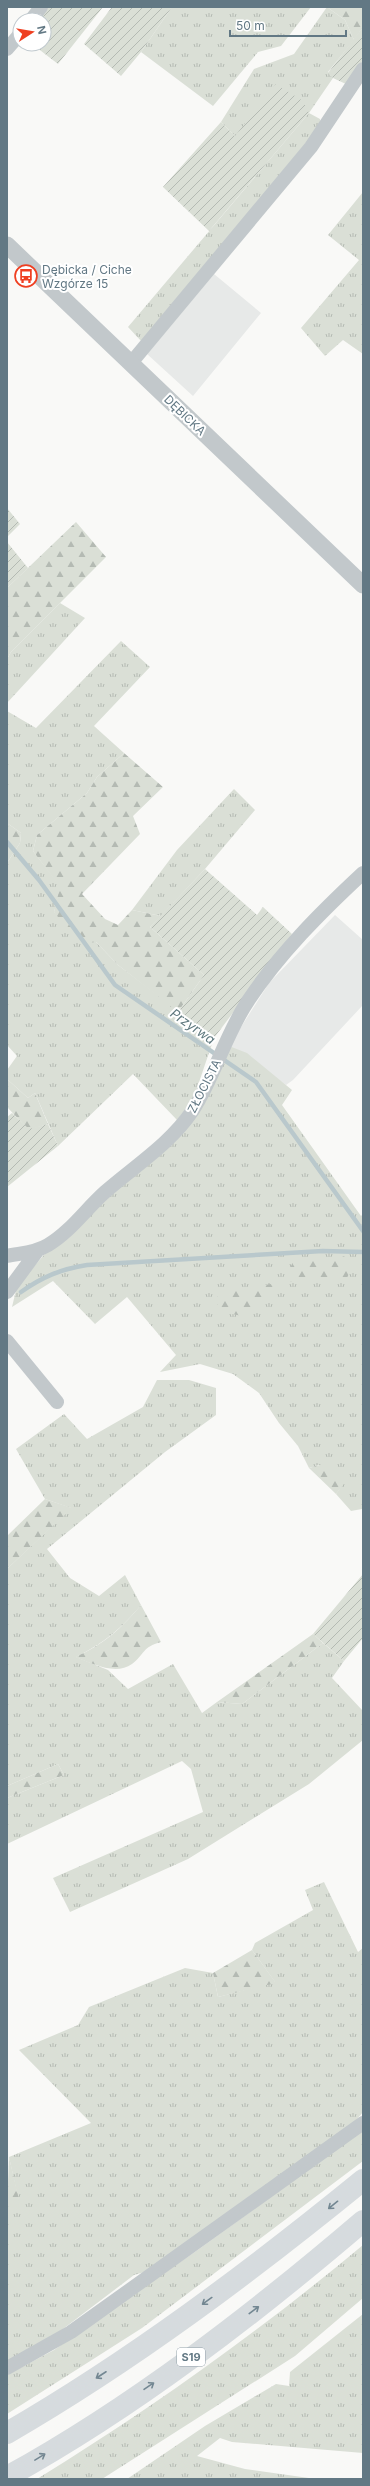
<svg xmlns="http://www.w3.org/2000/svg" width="370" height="2486" viewBox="0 0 370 2486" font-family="Inter,sans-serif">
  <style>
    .built { fill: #e7e9e8 }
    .grass { fill: url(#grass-tufts) }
    .forest { fill: url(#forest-firs) }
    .garden { fill: url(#garden-furrows) }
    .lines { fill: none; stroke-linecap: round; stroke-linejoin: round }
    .stream { stroke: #b9c8cc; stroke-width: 4.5 }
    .minor { stroke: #c2c8cb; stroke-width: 14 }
    .tertiary { stroke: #c2c8cb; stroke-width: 17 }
    .motorway { stroke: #d6dbde; stroke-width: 22 }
    .oneway { stroke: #738792 }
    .labels { text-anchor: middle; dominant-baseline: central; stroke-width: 4; stroke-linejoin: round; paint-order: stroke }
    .shield { fill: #fff; stroke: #91a0a9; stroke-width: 1 }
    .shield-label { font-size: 11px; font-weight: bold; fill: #627884 }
    .poi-label { font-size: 12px; fill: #627884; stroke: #fff; text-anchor: start }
    .street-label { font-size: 12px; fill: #627884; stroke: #fff }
    .water-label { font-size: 13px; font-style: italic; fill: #5e787e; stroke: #fff }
  </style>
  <defs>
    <pattern id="grass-tufts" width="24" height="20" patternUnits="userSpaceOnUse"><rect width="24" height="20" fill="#dadfd6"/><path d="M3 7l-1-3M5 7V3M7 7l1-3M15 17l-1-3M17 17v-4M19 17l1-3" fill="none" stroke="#b4bab3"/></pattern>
    <pattern id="forest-firs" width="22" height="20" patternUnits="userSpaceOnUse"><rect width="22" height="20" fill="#dadfd6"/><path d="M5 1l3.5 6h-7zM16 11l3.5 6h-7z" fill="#b4bab3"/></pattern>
    <pattern id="garden-furrows" width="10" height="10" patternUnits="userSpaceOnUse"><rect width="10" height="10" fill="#dadfd6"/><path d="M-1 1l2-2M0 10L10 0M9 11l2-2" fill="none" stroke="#b4bab3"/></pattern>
  </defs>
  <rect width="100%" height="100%" fill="#f9f9f7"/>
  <path class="built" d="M214 274 261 313 193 396 147 354Z
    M335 915 363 940V1005L293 1080 286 1085 229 1046 269 983Z"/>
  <path class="grass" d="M172 7H311L281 46 258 52 213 106 141 52Z
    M327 7 345 20 354 40 328 72 333 78 309 113 320 119V127L142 342 128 327 309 113 235 136 221 122 254 69 294 54Z
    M363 192V354L343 340 325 356 301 328 359 260 328 235Z
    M60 603 85 618 7 703V659L11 652Z
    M121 641 150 667 94 726 124 753 97 777 87 793 37 835 33 851 61 887 54 912 96 942 118 965 214 1038 193 1100 177 1120 133 1074 58 1146 35 1093 28 1098 7 1079V1070L17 1056 7 1045V863L20 843 21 833 7 823V711L36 728Z
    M234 789 255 810 205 869 161 916 132 910 177 850Z
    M229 1046 247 1053 292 1090 282 1105 361 1216 363 1214 362 1509 351 1511 336 1494 345 1481 319 1465 309 1468 298 1446 279 1423 259 1393 233 1374 200 1364 160 1372 176 1355 127 1297 95 1324 53 1281 12 1307 17 1286 43 1256 96 1206 158 1157Z
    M157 1380H189L216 1388V1415L165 1452 47 1549 70 1578 99 1596 125 1575 141 1605C121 1629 104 1643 76 1657L108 1670 128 1689 173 1664 202 1713 217 1702 242 1704 323 1643 344 1661 332 1678 363 1711V1740L309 1784 188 1859 70 1912 53 1878 203 1812 191 1769 182 1761 7 1844V1798L64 1775 58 1764 7 1786V1569L71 1508 45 1499 16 1449 64 1414 87 1439 143 1407Z
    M324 1882 358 1952 363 1948V2112L352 2125 148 2271 134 2275 59 2332 7 2363V2207H20L9 2157 91 2123 19 2050 78 2025 89 2007 185 1968 213 1973 218 1997 275 1982 252 1950 255 1943 313 1910 305 1890Z
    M363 2130V2161L142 2328 7 2414V2375L54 2350 199 2249Z
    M363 2245V2298L295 2356 102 2479H37C151 2409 260 2331 363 2245Z
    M363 2314V2453L232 2442 220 2438 197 2456 245 2469 316 2479H127L205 2426 276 2384 289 2386 290 2372Z"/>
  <path class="forest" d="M327 7H363V27L354 40 345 20Z
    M76 522 106 557 11 652 7 659V588Z
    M124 753 163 787 133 816 140 834 82 894 105 919 118 925 132 910 161 916 150 927 204 975 178 1012 118 965 96 942 80 944 54 912 60 887 33 851 37 835 87 793 97 777Z
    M7 823 21 833 20 843 7 863Z
    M7 1079 28 1098 35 1093 48 1124 29 1130 7 1107Z
    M342 1256 355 1260 347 1278 283 1282 294 1260Z
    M277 1283 268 1301 242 1316 218 1311 217 1293Z
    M327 1463 346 1481 336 1494 309 1468Z
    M45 1499 72 1508 7 1569V1536Z
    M141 1605 161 1642C142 1647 145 1654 132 1664 115 1676 92 1663 75 1657 102 1646 123 1627 141 1605Z
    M313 1634 323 1643 242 1704 217 1702Z
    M58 1764 64 1775 7 1798V1786Z
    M252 1950 276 1983 218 1997 213 1973Z
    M9 2157 21 2208 7 2207Z"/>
  <path class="garden" d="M48 7H103L58 64 32 44H44V20H37Z
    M112 7H172L141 52 121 76 84 44Z
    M363 27V60L348 85 333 78 328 73Z
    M276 84 303 101 309 113 209 231 163 187 221 122 235 136Z
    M7 508 20 524 7 537Z
    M7 542 28 568 7 588Z
    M205 869 257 915 263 907 292 934 214 1038 178 1012 204 975 150 927Z
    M12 1113 29 1129 48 1124 58 1146 7 1187V1117Z
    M363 1574V1638L344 1661 313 1634Z"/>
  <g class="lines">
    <path class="stream" d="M7 842 39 880 115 985 256 1082 363 1231
      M21 1292C42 1277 61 1269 87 1265L323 1251 363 1252"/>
    <path class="minor" d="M31 20 41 7
      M7 49 20 34
      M131 363 311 147 363 69
      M7 1256C21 1253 35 1253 48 1245 70 1232 86 1209 105 1192 136 1165 170 1144 193 1110 215 1076 225 1035 248 1001 279 954 321 912 363 873
      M7 1292 38 1250
      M7 1341 57 1402
      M7 2368 71 2332 363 2123"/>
    <path class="tertiary" d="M7 245 363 585"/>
    <path class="motorway" d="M7 2433C133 2360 250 2272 363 2180
      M7 2477C134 2407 253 2315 363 2221"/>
  </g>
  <defs><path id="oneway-shaft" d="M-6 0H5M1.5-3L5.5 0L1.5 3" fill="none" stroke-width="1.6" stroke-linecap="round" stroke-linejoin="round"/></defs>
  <g class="oneway">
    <use href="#oneway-shaft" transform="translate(333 2205) rotate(141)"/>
    <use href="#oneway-shaft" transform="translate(207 2301) rotate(144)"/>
    <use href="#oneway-shaft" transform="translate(254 2310) rotate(-37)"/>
    <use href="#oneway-shaft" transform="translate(101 2375) rotate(147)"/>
    <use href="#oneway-shaft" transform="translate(149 2386) rotate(-34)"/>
    <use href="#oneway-shaft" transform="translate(40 2457) rotate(-31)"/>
  </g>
  <defs>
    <g id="bus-ring" transform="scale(1.15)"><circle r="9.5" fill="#fff" stroke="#ef3f21" stroke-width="1.5"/><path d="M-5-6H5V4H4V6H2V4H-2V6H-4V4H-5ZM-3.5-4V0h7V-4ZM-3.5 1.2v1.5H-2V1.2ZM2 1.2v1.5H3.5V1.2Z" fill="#ef3f21"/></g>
  </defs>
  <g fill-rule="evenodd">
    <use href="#bus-ring" x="26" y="276"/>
  </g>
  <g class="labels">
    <rect class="shield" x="177" y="2348" width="28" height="18" rx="3"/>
    <g class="shield-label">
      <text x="191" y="2357">S19</text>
    </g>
    <g class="poi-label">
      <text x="42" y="269">Dębicka / Ciche<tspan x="42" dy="14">Wzgórze 15</tspan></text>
    </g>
    <g class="street-label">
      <text transform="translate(185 415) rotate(44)">DĘBICKA</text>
      <text transform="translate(204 1086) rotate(-63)">ZŁOCISTA</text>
    </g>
    <g class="water-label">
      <text transform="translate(193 1026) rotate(35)">Przyrwa</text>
    </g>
  </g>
  <rect width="370" height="2486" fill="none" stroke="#627884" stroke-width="16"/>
  <g transform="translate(32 32) rotate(78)"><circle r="19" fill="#ffffff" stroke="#c0c9ce"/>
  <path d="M0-3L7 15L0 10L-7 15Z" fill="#ef3f21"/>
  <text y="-6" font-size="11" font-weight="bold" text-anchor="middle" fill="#627884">N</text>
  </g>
  <path d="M230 30v6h116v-6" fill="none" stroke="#627884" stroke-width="2"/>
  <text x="236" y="30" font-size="12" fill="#627884" stroke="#ffffff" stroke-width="3" paint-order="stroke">50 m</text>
</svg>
